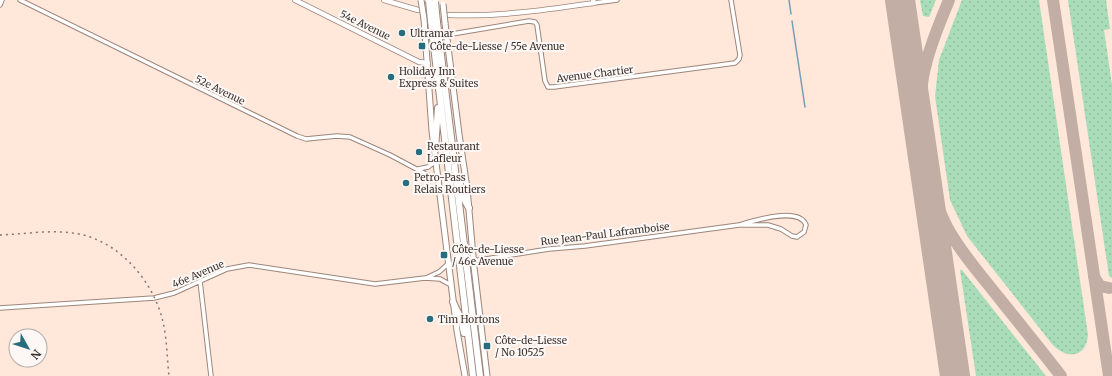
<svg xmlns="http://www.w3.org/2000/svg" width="1112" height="376" viewBox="0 0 1112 376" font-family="Merriweather,serif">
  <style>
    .grass { fill: url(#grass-dots) }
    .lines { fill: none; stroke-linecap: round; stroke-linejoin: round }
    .stream { stroke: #769db4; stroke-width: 1.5 }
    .taxiway { stroke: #c2aea4; stroke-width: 12 }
    .runway { stroke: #c2aea4; stroke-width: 30 }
    .minor-casing { stroke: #9c867b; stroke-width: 5.5 }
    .tertiary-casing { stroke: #9c867b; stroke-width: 6 }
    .secondary-casing { stroke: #9c867b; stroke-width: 7 }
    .motorway-casing { stroke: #9c867b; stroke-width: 8 }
    .minor { stroke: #fff; stroke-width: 3.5 }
    .tertiary { stroke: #fff; stroke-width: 4.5 }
    .secondary { stroke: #fff; stroke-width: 5 }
    .motorway { stroke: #fff; stroke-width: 6 }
    .rail { stroke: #85766e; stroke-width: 1.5; stroke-dasharray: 2 4; stroke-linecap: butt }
    .secondary-bridge-casing { stroke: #9c867b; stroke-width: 7; stroke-linecap: butt }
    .motorway-bridge-casing { stroke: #9c867b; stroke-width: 8; stroke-linecap: butt }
    .secondary-bridge { stroke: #fff; stroke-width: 5 }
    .motorway-bridge { stroke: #fff; stroke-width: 6 }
    .poi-dot { fill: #286d7d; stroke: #fdf8f6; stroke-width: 1.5 }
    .labels { text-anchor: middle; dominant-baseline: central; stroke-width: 4; stroke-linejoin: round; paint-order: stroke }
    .street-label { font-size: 10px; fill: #3c332e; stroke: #fdf8f6 }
    .poi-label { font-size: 10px; fill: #3c332e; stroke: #fdf8f6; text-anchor: start }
  </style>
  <defs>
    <pattern id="grass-dots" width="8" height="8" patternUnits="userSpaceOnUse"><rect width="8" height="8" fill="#a9dcb8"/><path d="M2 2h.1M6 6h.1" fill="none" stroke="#92bd9e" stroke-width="1.8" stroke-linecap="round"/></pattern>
  </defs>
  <rect width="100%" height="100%" fill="#ffe7da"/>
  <path class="grass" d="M920 0H936L929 17 923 16Z
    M962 0H1039L1088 335C1086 358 1067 360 1052 344L967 236 950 200 935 96 939 60Z
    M1068 0H1106L1110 29 1104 30 1112 85V278L1109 276Z
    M960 270H962L1046 376H976Z"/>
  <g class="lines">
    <path class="stream" d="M789 0 791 14
      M792 21 805 107"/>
    <path class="taxiway" d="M949 0C939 25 928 50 923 77 914 127 924 182 947 227 961 253 981 275 999 298 1020 324 1041 350 1061 376
      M1053 0 1109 376
      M1094 277 1100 286 1109 288"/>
    <path class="runway" d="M900 0 955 376"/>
    <g class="minor-casing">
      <path id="minor" d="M20 0 297 136 306 139 337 136 350 137 390 155 439 181
        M594 3 617 0
        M0 5 2 0
        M446 35 529 21 535 22 537 25 545 81 548 87H554L735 63 739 59 740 55 731 0
        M418 169 428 167 436 161
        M473 261 549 249 585 246 739 225H768L781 229 792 236 797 237 804 232 806 225C799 206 753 221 739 225
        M428 277 439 272 449 263
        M200 281 211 376
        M0 308 154 298 174 293 227 269 249 265 375 284 425 278 440 279 451 285"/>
    </g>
    <g class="tertiary-casing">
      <path id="tertiary" d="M295 0 419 62 428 63
        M384 0 418 10
        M449 15C498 17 545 10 594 3L593 0"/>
    </g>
    <g class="secondary-casing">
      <path id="secondary" d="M424 19 432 131 457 331 465 376
        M445 23 459 134 467 188 474 267 487 376"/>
    </g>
    <g class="motorway-casing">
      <path id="motorway" d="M431 21 473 376
        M437 22 480 376
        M435 149 438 108
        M460 184 463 197 469 208
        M453 302 461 319 464 333"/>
    </g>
    <use href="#minor" class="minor"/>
    <use href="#tertiary" class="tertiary"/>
    <use href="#secondary" class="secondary"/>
    <use href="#motorway" class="motorway"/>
    <path class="rail" d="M0 235C26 234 53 229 79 234 120 242 154 282 163 322 167 339 167 358 169 376"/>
    <g class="secondary-bridge-casing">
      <path id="secondary-bridge" d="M421 0 424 19
        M443 4 445 23"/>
    </g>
    <g class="motorway-bridge-casing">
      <path id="motorway-bridge" d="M429 1 431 21
        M435 2 437 22"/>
    </g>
    <use href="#secondary-bridge" class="secondary-bridge"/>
    <use href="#motorway-bridge" class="motorway-bridge"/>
  </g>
  <g class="poi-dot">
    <circle cx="402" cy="33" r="4"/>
    <rect x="418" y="42" width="8" height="8" rx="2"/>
    <circle cx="391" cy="77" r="4"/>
    <circle cx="419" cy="152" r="4"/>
    <circle cx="406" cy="183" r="4"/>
    <rect x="440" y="251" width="8" height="8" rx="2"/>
    <circle cx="430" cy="319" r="4"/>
    <rect x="483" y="342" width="8" height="8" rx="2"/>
  </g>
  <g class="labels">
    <g class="street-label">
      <text transform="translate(365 25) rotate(26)">54e Avenue</text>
      <text transform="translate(595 74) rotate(-7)">Avenue Chartier</text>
      <text transform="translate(220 90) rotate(26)">52e Avenue</text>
      <text transform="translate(605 234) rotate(-7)">Rue Jean-Paul Laframboise</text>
      <text transform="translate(198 274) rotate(-23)">46e Avenue</text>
    </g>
    <g class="poi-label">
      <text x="410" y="33">Ultramar</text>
      <text x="430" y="46">Côte-de-Liesse / 55e Avenue</text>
      <text x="399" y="71">Holiday Inn<tspan x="399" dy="12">Express &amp; Suites</tspan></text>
      <text x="427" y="146">Restaurant<tspan x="427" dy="12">Lafleur</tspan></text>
      <text x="414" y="177">Petro-Pass<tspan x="414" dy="12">Relais Routiers</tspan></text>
      <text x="452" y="249">Côte-de-Liesse<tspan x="452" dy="12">/ 46e Avenue</tspan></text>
      <text x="438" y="319">Tim Hortons</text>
      <text x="495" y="340">Côte-de-Liesse<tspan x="495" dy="12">/ No 10525</tspan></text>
    </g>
  </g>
  <g transform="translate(28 348) rotate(129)"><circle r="19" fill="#fdf8f6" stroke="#b0a9a6"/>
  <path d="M0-3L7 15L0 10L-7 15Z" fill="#286d7d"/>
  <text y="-6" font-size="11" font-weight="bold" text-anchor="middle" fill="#3c332e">N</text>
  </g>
</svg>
